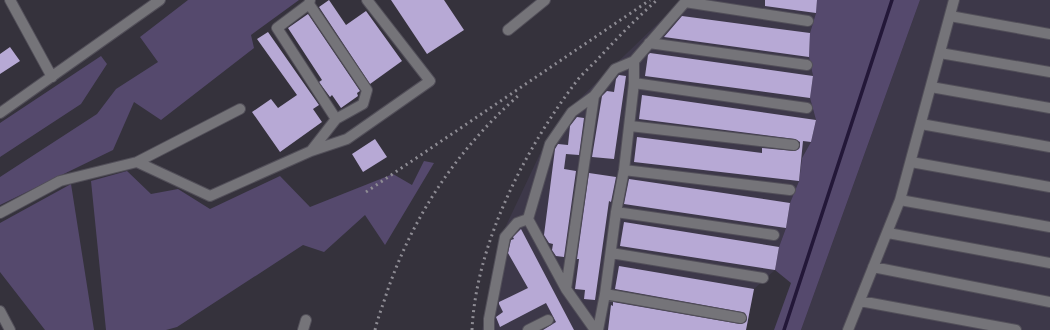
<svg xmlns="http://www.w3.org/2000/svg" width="1050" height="330" viewBox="0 0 1050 330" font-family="Rubik,sans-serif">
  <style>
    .built { fill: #3d3849 }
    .green { fill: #55496d }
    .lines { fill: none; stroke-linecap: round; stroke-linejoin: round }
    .stream { stroke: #231738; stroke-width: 3.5 }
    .building { fill: #b7a9d5 }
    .minor-casing { stroke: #524f59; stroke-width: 12 }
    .minor { stroke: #757479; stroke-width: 10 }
    .rail { stroke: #8e8c94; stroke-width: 3; stroke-dasharray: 2 4; stroke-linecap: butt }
  </style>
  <rect width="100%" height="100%" fill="#35323c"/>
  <path class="built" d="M682 0H817L816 13 810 33 809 57 813 76 810 98 816 120 811 142 802 158 799 181 790 203 786 228 779 247 775 270 754 289 746 330H482L503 232 547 139 571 107Z
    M920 0H1050V330H801Z"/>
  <path class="green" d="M188 0H299L251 35 254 48 161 120 134 102 113 150 0 205V177L97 114 116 89 158 62 140 37Z
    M817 0H920L801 330H774L791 283 775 270 779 247 786 228 790 203 799 181 802 158 811 142 816 120 810 98 813 76 809 57 810 33 816 13Z
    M101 56 107 64 81 104 0 157V123Z
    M424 161 434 163 385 245 365 215 324 252 303 245 177 327 166 330H106L91 181 127 171 151 194 178 189 210 209 280 176 310 207 393 174 412 185Z
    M71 184 94 330H45L0 272V223Z"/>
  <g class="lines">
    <path class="stream" d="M784 330 892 0"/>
  </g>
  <path class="building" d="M329 0 346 25 366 11 402 61 370 84 319 7Z
    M391 0H444L464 30 427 54Z
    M765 0H817L816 13 765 6Z
    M308 14 360 91 357 93 358 96 341 108 332 95 330 97 319 82 322 80 288 28Z
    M682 16 810 33 809 57 664 37Z
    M268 32 319 105 313 109 322 122 280 152 252 112 271 99 278 108 297 95 257 39Z
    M10 47 20 61 0 74V54Z
    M650 53 813 76 810 98 645 76 648 55Z
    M619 75 626 76 614 159 592 157 602 96 607 91 614 92 616 79Z
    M642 95 816 120 811 142 803 141 799 181 634 162 637 137 762 153V148L794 151 799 149 800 146V142L795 139 639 119Z
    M577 117 584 118 579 155 566 154 564 169 576 171 564 257 556 256 552 250 553 244 549 243 544 235 555 149 558 144 568 145 570 126Z
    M375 139 387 157 363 172 352 154Z
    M589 173 616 177 611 202 609 201 595 300 584 299 585 290 575 289 579 259H577Z
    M629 179 790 203 786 228 624 204Z
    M624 222 779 247 775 270 620 246Z
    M521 229 564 311 574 330H543L556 322 546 303 500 327 496 317 503 312 499 304V302L528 288 508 253 511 240 514 239 513 237Z
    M619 266 754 289 746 330H608L611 305 613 306V302L740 324 746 322 747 319 745 313 742 312 615 289Z"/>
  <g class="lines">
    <g class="minor-casing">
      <path id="minor" d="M10 0 52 77
        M310 0 309 4 277 28 336 119 311 151
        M685 2 808 21
        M309 4 367 90 363 104 336 119
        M950 16 1050 34
        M508 30 545 0
        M649 43 807 65
        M940 53 1050 72
        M634 83 807 108
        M931 87 1050 108
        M594 96 566 289 595 330
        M0 113 160 0
        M921 124 1050 147
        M630 126 794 145
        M137 162 210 196 311 151 347 139 430 81 367 0
        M911 162 1050 187
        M624 170 790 190
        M900 200 1050 227
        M616 212 774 235
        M0 213 60 181 137 162 240 109
        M528 219 566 289
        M888 233 1050 263
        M611 253 763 278
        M873 267 1050 302
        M605 294 741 318
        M860 301 1016 330
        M0 311 10 330
        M303 330 306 320
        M489 330V319L505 237 517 223 528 219 550 144 572 112 594 96 615 69 634 61 687 0
        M528 330 548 320
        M598 330 605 294 616 212 624 170 634 83V61
        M848 330 900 200 954 0"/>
    </g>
    <use href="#minor" class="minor"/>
    <path class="rail" d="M366 192 650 0
      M375 330C378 317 383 305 387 292 414 214 457 150 519 95
      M472 330C476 244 525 149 576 82 582 74 590 67 597 60 616 39 636 19 657 0"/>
  </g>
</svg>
